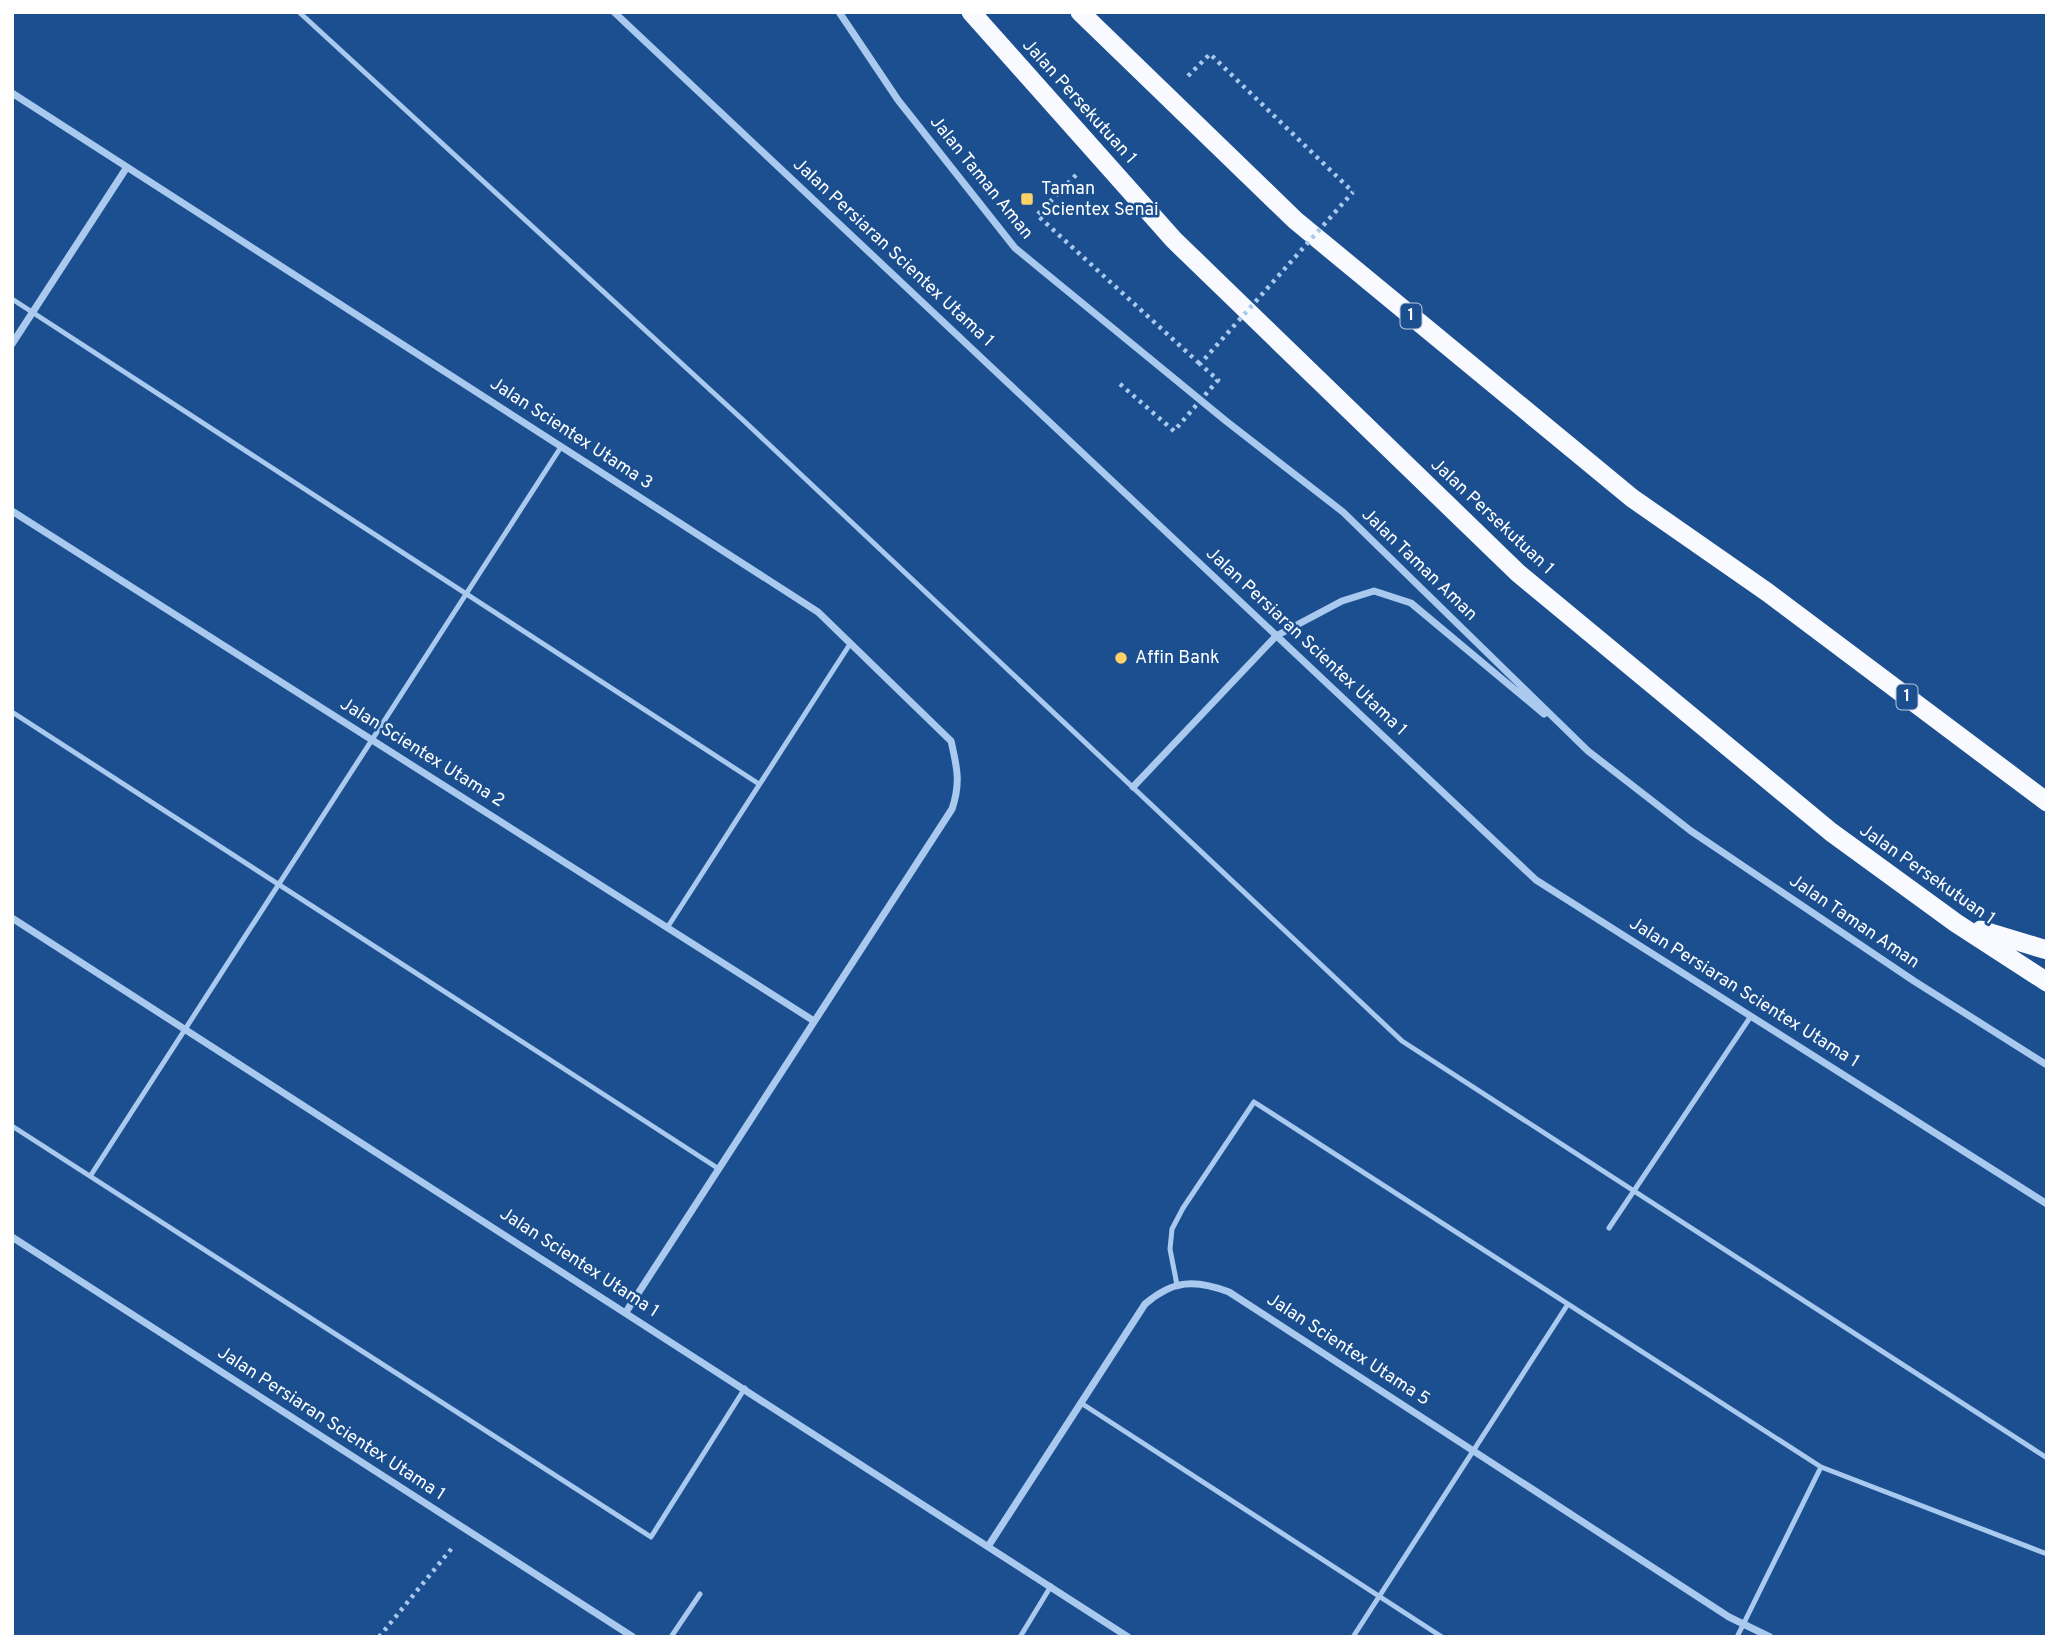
<svg xmlns="http://www.w3.org/2000/svg" width="2059" height="1649" viewBox="0 0 2059 1649" font-family="Overpass,sans-serif">
  <style>
    .lines { fill: none; stroke-linecap: round; stroke-linejoin: round }
    .path { stroke: #a9c9ee; stroke-width: 4.5; stroke-dasharray: 3.5 5; stroke-linecap: butt }
    .service { stroke: #a9c9ee; stroke-width: 5 }
    .minor { stroke: #a9c9ee; stroke-width: 7 }
    .trunk { stroke: #f8faff; stroke-width: 19 }
    .path-bridge { stroke: #a9c9ee; stroke-width: 4.5; stroke-dasharray: 3.5 5; stroke-linecap: butt }
    .poi-dot { fill: #ffd166; stroke: #1b4f8f; stroke-width: 2.5 }
    .labels { text-anchor: middle; dominant-baseline: central; stroke-width: 5; stroke-linejoin: round; paint-order: stroke }
    .shield { fill: #1b4f8f; stroke: #bbcadd; stroke-width: 2 }
    .shield-label { font-size: 16px; font-weight: bold; fill: #fff }
    .street-label { font-size: 18px; fill: #fff; stroke: #1b4f8f }
    .poi-label { font-size: 18px; fill: #fff; stroke: #1b4f8f; text-anchor: start }
  </style>
  <rect width="100%" height="100%" fill="#1b4f8f"/>
  <g class="lines">
    <path class="path" d="M1188 76 1210 54 1353 192
      M1076 175 1037 215 1200 364
      M379 1637 452 1548"/>
    <path class="service" d="M299 12 743 420 1402 1041 2047 1458
      M12 299 759 784
      M12 712 719 1169
      M667 928 850 644
      M12 1126 651 1537 745 1388
      M91 1175 561 447
      M1609 1228 1751 1016
      M1177 1285 1170 1249 1172 1229 1183 1208 1254 1102 1821 1467 2047 1554
      M1081 1403 1442 1637
      M671 1637 700 1594
      M1020 1637 1051 1586
      M1353 1637 1568 1304
      M1737 1637 1821 1467"/>
    <path class="minor" d="M614 12 1536 880 2047 1204
      M839 12 898 100 1015 248 1226 421 1343 512 1588 751 1691 831 1914 981 2047 1065
      M12 93 818 612 951 741C957 767 961 783 952 809L626 1312
      M12 344 127 167
      M12 511 814 1021
      M1133 787 1276 636 1342 601 1374 591 1411 603 1544 714
      M12 918 1128 1637
      M12 1237 633 1637
      M989 1545 1145 1304C1173 1280 1195 1279 1229 1292L1729 1617 1770 1637"/>
    <path class="trunk" d="M971 12 1174 240 1518 573 1831 832 1956 923 2047 982
      M1080 12 1295 220 1632 498 1767 592 2047 802
      M1981 930 2047 950"/>
    <path class="path-bridge" d="M1120 384 1174 431 1218 380 1200 364 1353 192"/>
  </g>
  <g class="poi-dot">
    <rect x="1020" y="192" width="14" height="14" rx="3.5"/>
    <circle cx="1121" cy="658" r="7"/>
  </g>
  <g class="labels">
    <g class="shield">
      <rect x="1400.5" y="303.5" width="21" height="25" rx="5"/>
      <rect x="1896.5" y="684.5" width="21" height="25" rx="5"/>
    </g>
    <g class="shield-label">
      <text x="1411" y="316">1</text>
      <text x="1907" y="697">1</text>
    </g>
    <g class="street-label">
      <text transform="translate(1079 102) rotate(48)">Jalan Persekutuan 1</text>
      <text transform="translate(981 178) rotate(51)">Jalan Taman Aman</text>
      <text transform="translate(893 253) rotate(43)">Jalan Persiaran Scientex Utama 1</text>
      <text transform="translate(571 434) rotate(33)">Jalan Scientex Utama 3</text>
      <text transform="translate(1492 517) rotate(43)">Jalan Persekutuan 1</text>
      <text transform="translate(1419 565) rotate(44)">Jalan Taman Aman</text>
      <text transform="translate(1306 642) rotate(43)">Jalan Persiaran Scientex Utama 1</text>
      <text transform="translate(422 753) rotate(32)">Jalan Scientex Utama 2</text>
      <text transform="translate(1927 875) rotate(35)">Jalan Persekutuan 1</text>
      <text transform="translate(1854 922) rotate(34)">Jalan Taman Aman</text>
      <text transform="translate(1744 993) rotate(32)">Jalan Persiaran Scientex Utama 1</text>
      <text transform="translate(579 1263) rotate(33)">Jalan Scientex Utama 1</text>
      <text transform="translate(1348 1350) rotate(33)">Jalan Scientex Utama 5</text>
      <text transform="translate(331 1424) rotate(33)">Jalan Persiaran Scientex Utama 1</text>
    </g>
    <g class="poi-label">
      <text x="1041" y="189">Taman<tspan x="1041" dy="21">Scientex Senai</tspan></text>
      <text x="1135" y="658">Affin Bank</text>
    </g>
  </g>
  <rect width="2059" height="1649" fill="none" stroke="#ffffff" stroke-width="28"/>
</svg>
